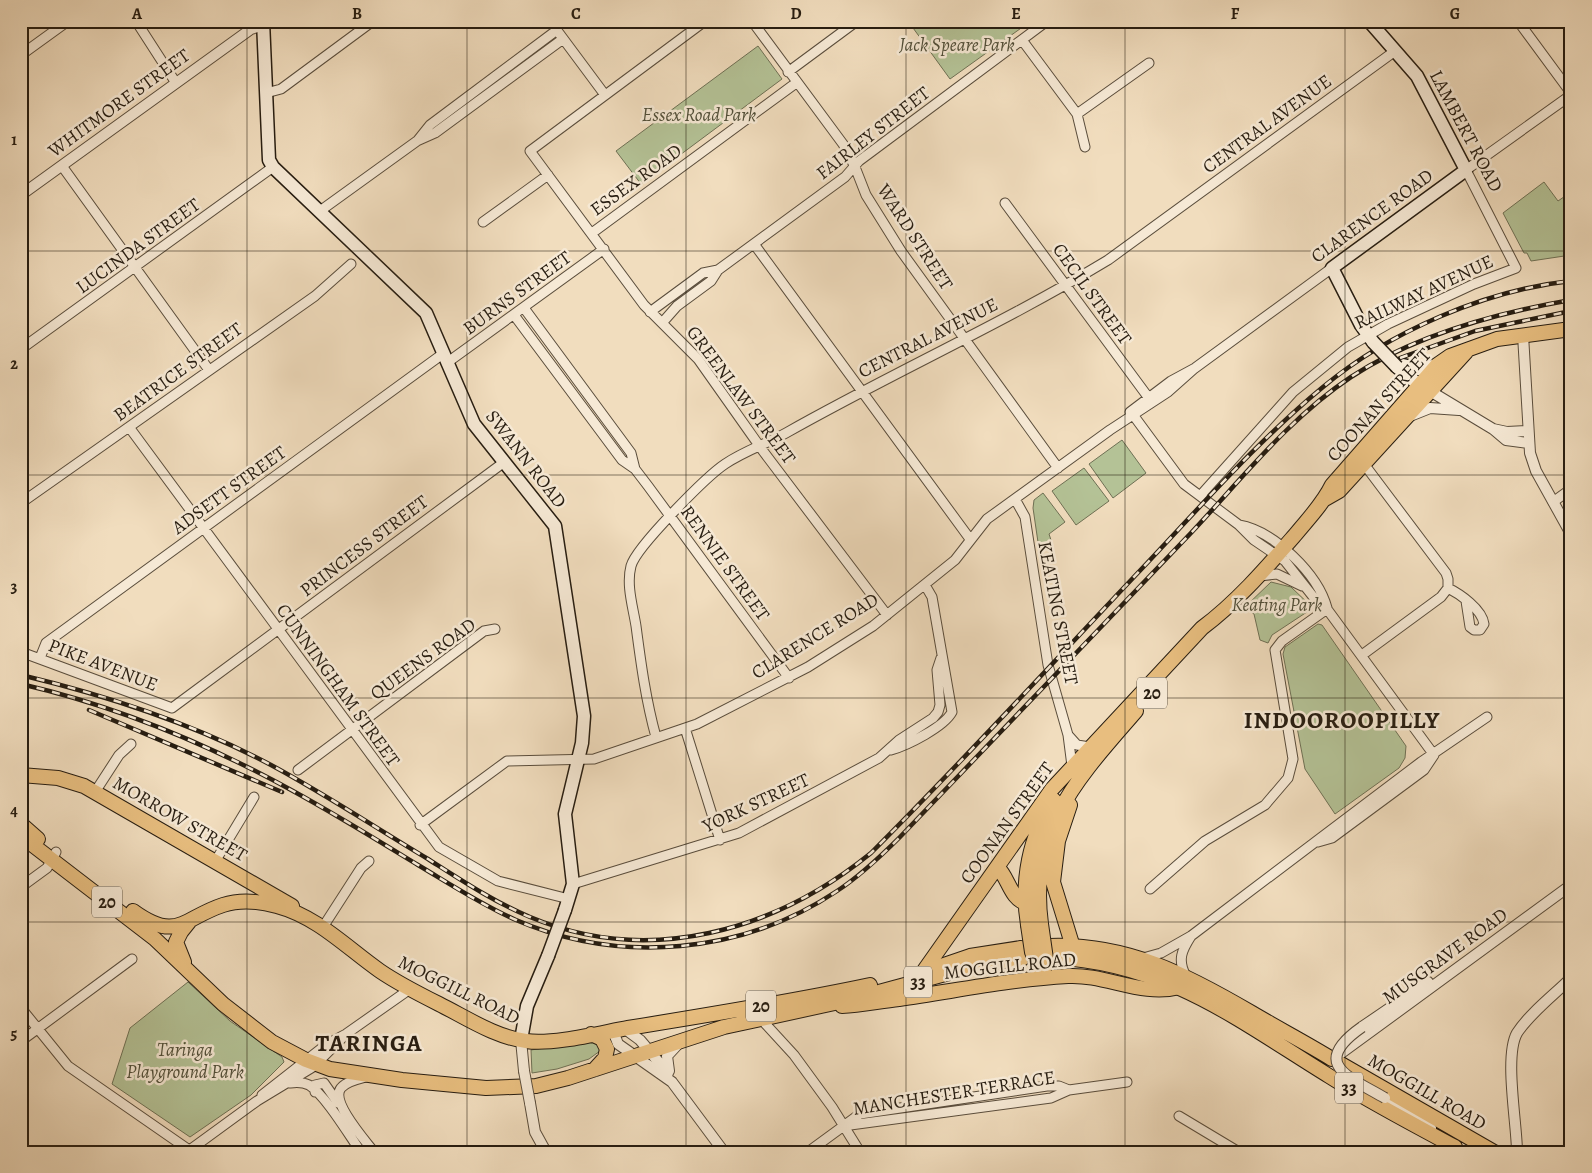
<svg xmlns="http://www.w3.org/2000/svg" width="1592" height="1173" viewBox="0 0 1592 1173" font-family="Alegreya,serif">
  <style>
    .green { fill: #b4c296; stroke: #6e7054 }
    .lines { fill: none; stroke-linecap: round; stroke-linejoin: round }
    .minor-casing { stroke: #5a4d3c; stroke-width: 11 }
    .tertiary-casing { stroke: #5a4d3c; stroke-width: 12 }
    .secondary-casing { stroke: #271d11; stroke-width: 15 }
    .primary-casing { stroke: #271d11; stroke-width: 16 }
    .trunk-casing { stroke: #271d11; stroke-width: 16 }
    .minor { stroke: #f6e9d5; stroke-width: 9 }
    .tertiary { stroke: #f6e9d5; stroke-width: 10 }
    .secondary { stroke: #f6e9d5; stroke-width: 12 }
    .primary { stroke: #e8be7f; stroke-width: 14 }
    .trunk { stroke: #e8be7f; stroke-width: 14 }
    .rail-casing { stroke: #271d11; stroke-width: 4.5 }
    .rail { stroke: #f6e9d5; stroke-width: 2.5; stroke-dasharray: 8; stroke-linecap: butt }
    .tertiary-bridge-casing { stroke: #5a4d3c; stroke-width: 12; stroke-linecap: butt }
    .secondary-bridge-casing { stroke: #271d11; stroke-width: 15; stroke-linecap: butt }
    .primary-bridge-casing { stroke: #271d11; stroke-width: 16; stroke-linecap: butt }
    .tertiary-bridge { stroke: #f6e9d5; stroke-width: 10 }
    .secondary-bridge { stroke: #f6e9d5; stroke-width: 12 }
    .primary-bridge { stroke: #e8be7f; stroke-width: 14 }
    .grid { fill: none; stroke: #271d11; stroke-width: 1; stroke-opacity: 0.55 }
    .labels { text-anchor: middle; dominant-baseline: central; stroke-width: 5; stroke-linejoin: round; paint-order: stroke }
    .shield { fill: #f6e9d5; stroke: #655a4c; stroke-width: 1 }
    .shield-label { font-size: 18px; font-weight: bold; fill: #271d11 }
    .park-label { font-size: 19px; font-style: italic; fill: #514f39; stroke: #f6e9d5 }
    .street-label { font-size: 19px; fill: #271d11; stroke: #f6e9d5 }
    .district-label { font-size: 24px; font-weight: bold; letter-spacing: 1px; fill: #271d11; stroke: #f6e9d5 }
    .neatline { fill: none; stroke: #271d11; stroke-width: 2 }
    .grid-label { font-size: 16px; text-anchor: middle; font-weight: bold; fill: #271d11 }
  </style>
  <rect width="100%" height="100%" fill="#f1ddbe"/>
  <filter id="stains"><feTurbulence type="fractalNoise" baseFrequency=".004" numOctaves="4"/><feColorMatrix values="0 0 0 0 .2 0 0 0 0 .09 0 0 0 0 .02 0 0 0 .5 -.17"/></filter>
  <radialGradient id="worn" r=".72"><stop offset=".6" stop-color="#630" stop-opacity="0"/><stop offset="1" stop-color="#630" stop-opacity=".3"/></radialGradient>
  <path class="green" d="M908 21H1031L950 79Z
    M758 46 782 79 641 184 616 151Z
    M1544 182 1558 201 1571 192V255L1531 261 1527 253H1524L1503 213Z
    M1122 440 1146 473 1113 498 1089 464Z
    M1084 468 1109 501 1076 525 1052 491Z
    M1043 493 1065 522 1049 534 1051 540 1039 549 1033 508 1034 500Z
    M1271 582 1291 587 1313 608 1272 635 1268 643 1260 640 1254 614 1245 607Z
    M1318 624 1322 625 1406 746 1405 758 1399 768 1335 814 1305 769 1283 654 1285 647Z
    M188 982 230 1021 282 1057 284 1062 251 1095 190 1137 112 1084 130 1028Z
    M585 1041H591L604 1048 589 1059 557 1069 532 1073 531 1050Z"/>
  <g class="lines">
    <g class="minor-casing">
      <path id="minor" d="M136 21 176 83
        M550 21 605 95
        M705 21 530 151 644 305 698 359 763 451 887 615
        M752 21 843 144 855 167 866 195 901 251 1058 468
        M1518 21 1571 93
        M1022 40 1077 114 1085 147
        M21 55 68 21
        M788 72 857 21
        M266 93 281 89 373 21
        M1077 114 1149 63
        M418 140 430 125 557 30
        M62 166 209 370
        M1005 203 1151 401
        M320 211 417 141 435 133 563 39
        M483 222 548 175
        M592 233 796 83
        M754 244 970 539
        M524 308 631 453 635 469
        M650 312 703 273 718 270
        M514 315 622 460 635 469 648 486 789 678
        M662 323 677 306 711 281 718 270 845 177 859 161 1047 21
        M21 349 273 167
        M448 362 604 249
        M1130 412 1171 381 1195 368 1332 268
        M1131 412 1184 484 1239 525 1254 540 1285 561 1315 599 1327 609 1434 755
        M129 427 439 847 498 881 569 899
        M1364 464 1446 573 1448 579V588C1460 594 1482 609 1484 624L1480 630H1474L1470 627 1466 601
        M1200 496 1293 392 1348 347 1388 324 1474 284 1516 268 1466 170 1571 95
        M1015 499 1025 517 1048 665 1068 735 1072 766
        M1553 502 1571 489
        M21 503 315 296 351 264
        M1239 525C1274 531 1318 574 1327 608
        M1260 576 1277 574 1302 586
        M21 652 172 708 503 463
        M1362 655 1441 597 1448 588
        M40 658 46 643 444 353
        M685 728 720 840
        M1068 735 1077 745 1090 747
        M656 737C646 701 641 664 636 626 633 607 626 585 631 566 636 547 707 476 725 464 744 451 766 444 786 433 892 373 1004 323 1108 260L1395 51
        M891 750C908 745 944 727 952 712L932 597 925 585
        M298 770 484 631 495 629
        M95 792 119 755 131 744
        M420 825 507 761 594 759 697 724 808 667 873 626 955 560 987 519 1110 430 1168 392 1195 368
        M1318 842 1332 838 1424 770 1434 755
        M216 860 254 797
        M573 884 739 833 879 758 899 740 933 718 938 712 940 705 937 670 941 658
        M21 887 47 868 56 852
        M1150 889 1205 841 1265 805 1288 778 1293 759 1275 650 1282 641 1327 609
        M323 927 361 868 369 861
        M1143 958 1161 953 1191 936 1421 762 1487 717
        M1186 976C1177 960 1182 950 1191 936
        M21 1008 68 1066 192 1152
        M760 1018 794 1055 832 1107 860 1152
        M21 1041 132 959
        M366 1077C358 1079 347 1081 341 1088 330 1102 365 1140 374 1152
        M290 1083C296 1082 303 1082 309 1085 326 1096 349 1135 361 1152
        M315 1092V1085L324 1083 338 1103
        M262 1095 327 1044 346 1034 410 989
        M1179 1116 1239 1152
        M843 1126 1051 1098 1069 1090 1127 1082
        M187 1152 257 1101 313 1067 346 1034
        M808 1152 860 1114 1047 1086H1059L1069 1090"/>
    </g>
    <g class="tertiary-casing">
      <path id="tertiary" d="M21 195 251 29 264 25
        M1523 335 1530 453 1536 471 1571 534
        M1430 391 1493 429 1506 440 1528 443
        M1410 416 1430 408 1459 410
        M1493 429 1507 432 1527 431
        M1362 1027 1428 982
        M625 1029 640 1040 668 1073
        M617 1030 615 1036 618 1044 672 1082 724 1152
        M521 1040 524 1071
        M1340 1054 1571 885
        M669 1071 667 1056 679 1043
        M1385 1098 1431 1128
        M530 1103 535 1132 546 1152
        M1517 1152C1517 1124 1504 1056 1517 1033 1530 1013 1554 995 1571 978"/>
    </g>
    <g class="secondary-casing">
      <path id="secondary" d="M263 21 269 160 273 167 426 313 474 424 555 526 584 716 582 743 565 814 573 884 565 910
        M1369 21 1417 76 1466 170 1332 268 1361 325 1373 342
        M1403 365 1419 369 1437 365
        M1397 367 1419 385
        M521 1040 527 1006 548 956"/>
    </g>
    <g class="primary-casing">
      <path id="primary" d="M1325 499 1339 491 1466 352
        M1070 805 1058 841 1053 882 1073 947
        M998 868C1008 877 1011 900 1026 903
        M1041 924C1028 828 1079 777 1136 711
        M1028 925C1021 882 1029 836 1054 800
        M923 972 1052 789 1202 628C1237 602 1267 567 1295 535 1308 519 1323 504 1332 485L1437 365 1450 356 1497 339 1571 329
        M842 1006C861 1005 880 1001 899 999 955 991 1012 979 1068 976 1106 974 1141 997 1180 987"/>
    </g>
    <g class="trunk-casing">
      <path id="trunk" d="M21 775 58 778 84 786 292 906
        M21 824 38 839
        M21 836 155 939 223 1004 272 1042 306 1060 330 1069 402 1080 486 1088 536 1086 568 1078 724 1027 853 999 986 963 1022 959
        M133 911C177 943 183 918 223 905 241 899 259 901 277 906 318 917 347 948 380 971 399 984 419 994 439 1004 467 1018 495 1037 526 1041 553 1045 600 1033 628 1028 709 1015 790 1002 870 985
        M1049 946C1127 943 1187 975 1252 1013 1279 1029 1306 1043 1332 1059
        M1051 957C1167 963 1235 1018 1329 1076 1370 1102 1413 1124 1455 1147
        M184 962 176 942 181 932 189 922
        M932 969 970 956 1021 948
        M591 1034 602 1039 607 1049 605 1058 595 1069
        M1341 1064 1494 1152"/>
    </g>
    <use href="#minor" class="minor"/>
    <use href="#tertiary" class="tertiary"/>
    <use href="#secondary" class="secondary"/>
    <use href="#primary" class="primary"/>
    <use href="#trunk" class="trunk"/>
    <g class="rail-casing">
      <path id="rail" d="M1400 358 1475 331 1571 311
        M21 675C109 696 192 723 271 765 325 794 376 828 428 859 461 880 494 902 530 917 649 967 775 931 871 853 961 763 1046 670 1133 578 1195 513 1254 444 1323 387 1389 332 1485 290 1571 281
        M21 684C116 706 208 744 293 791 335 814 377 840 418 865 450 884 482 905 516 920 620 965 743 954 837 891 860 876 880 857 900 837 997 736 1093 635 1190 534 1241 480 1289 418 1351 377 1415 335 1496 313 1571 300
        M89 710 282 792"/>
    </g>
    <use href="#rail" class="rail"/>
    <g class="tertiary-bridge-casing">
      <path id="tertiary-bridge" d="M1362 1027C1309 1064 1349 1077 1385 1098
        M524 1071 530 1103"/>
    </g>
    <g class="secondary-bridge-casing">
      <path id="secondary-bridge" d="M1373 342 1397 367
        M548 956 565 910"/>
    </g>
    <g class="primary-bridge-casing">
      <path id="primary-bridge" d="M1041 924 1046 959 1044 969
        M1028 925 1032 952 1039 969"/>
    </g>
    <use href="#tertiary-bridge" class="tertiary-bridge"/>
    <use href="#secondary-bridge" class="secondary-bridge"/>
    <use href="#primary-bridge" class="primary-bridge"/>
  </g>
  <path class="grid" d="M247 21V1152M467 21V1152M686 21V1152M906 21V1152M1125 21V1152M1345 21V1152M21 251H1571M21 475H1571M21 698H1571M21 922H1571"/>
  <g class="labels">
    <g class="shield">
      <rect x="1137" y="677.5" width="30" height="31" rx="4"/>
      <rect x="92" y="886.5" width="30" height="31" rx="4"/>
      <rect x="904" y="966.5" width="28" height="31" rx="4"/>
      <rect x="746" y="990.5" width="30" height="31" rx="4"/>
      <rect x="1335" y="1072.5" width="28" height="31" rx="4"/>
    </g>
    <g class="shield-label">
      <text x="1152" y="693">20</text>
      <text x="107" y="902">20</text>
      <text x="918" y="982">33</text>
      <text x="761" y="1006">20</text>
      <text x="1349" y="1088">33</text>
    </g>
    <g class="park-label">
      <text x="957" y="45">Jack Speare Park</text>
      <text x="699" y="115">Essex Road Park</text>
      <text x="1277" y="605">Keating Park</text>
      <text x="185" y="1050">Taringa<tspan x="185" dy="22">Playground Park</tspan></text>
    </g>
    <g class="street-label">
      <text transform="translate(119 103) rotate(-36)">WHITMORE STREET</text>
      <text transform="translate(1267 124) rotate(-36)">CENTRAL AVENUE</text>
      <text transform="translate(1466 131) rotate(62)">LAMBERT ROAD</text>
      <text transform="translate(873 133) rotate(-38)">FAIRLEY STREET</text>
      <text transform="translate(636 180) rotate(-36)">ESSEX ROAD</text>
      <text transform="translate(1372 216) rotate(-36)">CLARENCE ROAD</text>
      <text transform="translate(915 237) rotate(57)">WARD STREET</text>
      <text transform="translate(138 246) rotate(-36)">LUCINDA STREET</text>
      <text transform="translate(1424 292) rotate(-25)">RAILWAY AVENUE</text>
      <text transform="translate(517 293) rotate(-36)">BURNS STREET</text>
      <text transform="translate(1092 294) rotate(54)">CECIL STREET</text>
      <text transform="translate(928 338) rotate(-27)">CENTRAL AVENUE</text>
      <text transform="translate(178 372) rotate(-36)">BEATRICE STREET</text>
      <text transform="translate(741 395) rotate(53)">GREENLAW STREET</text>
      <text transform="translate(1379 405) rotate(-48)">COONAN STREET</text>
      <text transform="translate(526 459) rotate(52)">SWANN ROAD</text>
      <text transform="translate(229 490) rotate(-36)">ADSETT STREET</text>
      <text transform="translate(364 546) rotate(-37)">PRINCESS STREET</text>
      <text transform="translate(725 563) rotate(54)">RENNIE STREET</text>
      <text transform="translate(1058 613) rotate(79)">KEATING STREET</text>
      <text transform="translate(815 636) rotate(-32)">CLARENCE ROAD</text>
      <text transform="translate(423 659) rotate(-36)">QUEENS ROAD</text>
      <text transform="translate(103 665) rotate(21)">PIKE AVENUE</text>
      <text transform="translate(338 685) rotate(54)">CUNNINGHAM STREET</text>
      <text transform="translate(756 803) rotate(-25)">YORK STREET</text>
      <text transform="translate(180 819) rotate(30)">MORROW STREET</text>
      <text transform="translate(1007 823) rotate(-54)">COONAN STREET</text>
      <text transform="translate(1445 956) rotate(-36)">MUSGRAVE ROAD</text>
      <text transform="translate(1010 966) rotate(-6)">MOGGILL ROAD</text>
      <text transform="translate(459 990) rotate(26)">MOGGILL ROAD</text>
      <text transform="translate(1427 1092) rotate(30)">MOGGILL ROAD</text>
      <text transform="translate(954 1093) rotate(-9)">MANCHESTER TERRACE</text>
    </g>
    <g class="district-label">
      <text x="1342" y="720">INDOOROOPILLY</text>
      <text x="369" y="1043">TARINGA</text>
    </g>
  </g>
  <rect width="1592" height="1173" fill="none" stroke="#f1ddbe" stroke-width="55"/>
  <rect x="28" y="28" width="1536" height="1118" class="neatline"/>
  <g class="grid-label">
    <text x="137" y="19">A</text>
    <text x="357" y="19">B</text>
    <text x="576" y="19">C</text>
    <text x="796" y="19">D</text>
    <text x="1016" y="19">E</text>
    <text x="1235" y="19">F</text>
    <text x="1455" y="19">G</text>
    <text x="14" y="145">1</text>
    <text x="14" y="369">2</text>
    <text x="14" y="592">3</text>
    <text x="14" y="816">4</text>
    <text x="14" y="1039">5</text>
  </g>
  <rect width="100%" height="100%" filter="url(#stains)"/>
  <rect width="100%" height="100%" fill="url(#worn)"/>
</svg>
